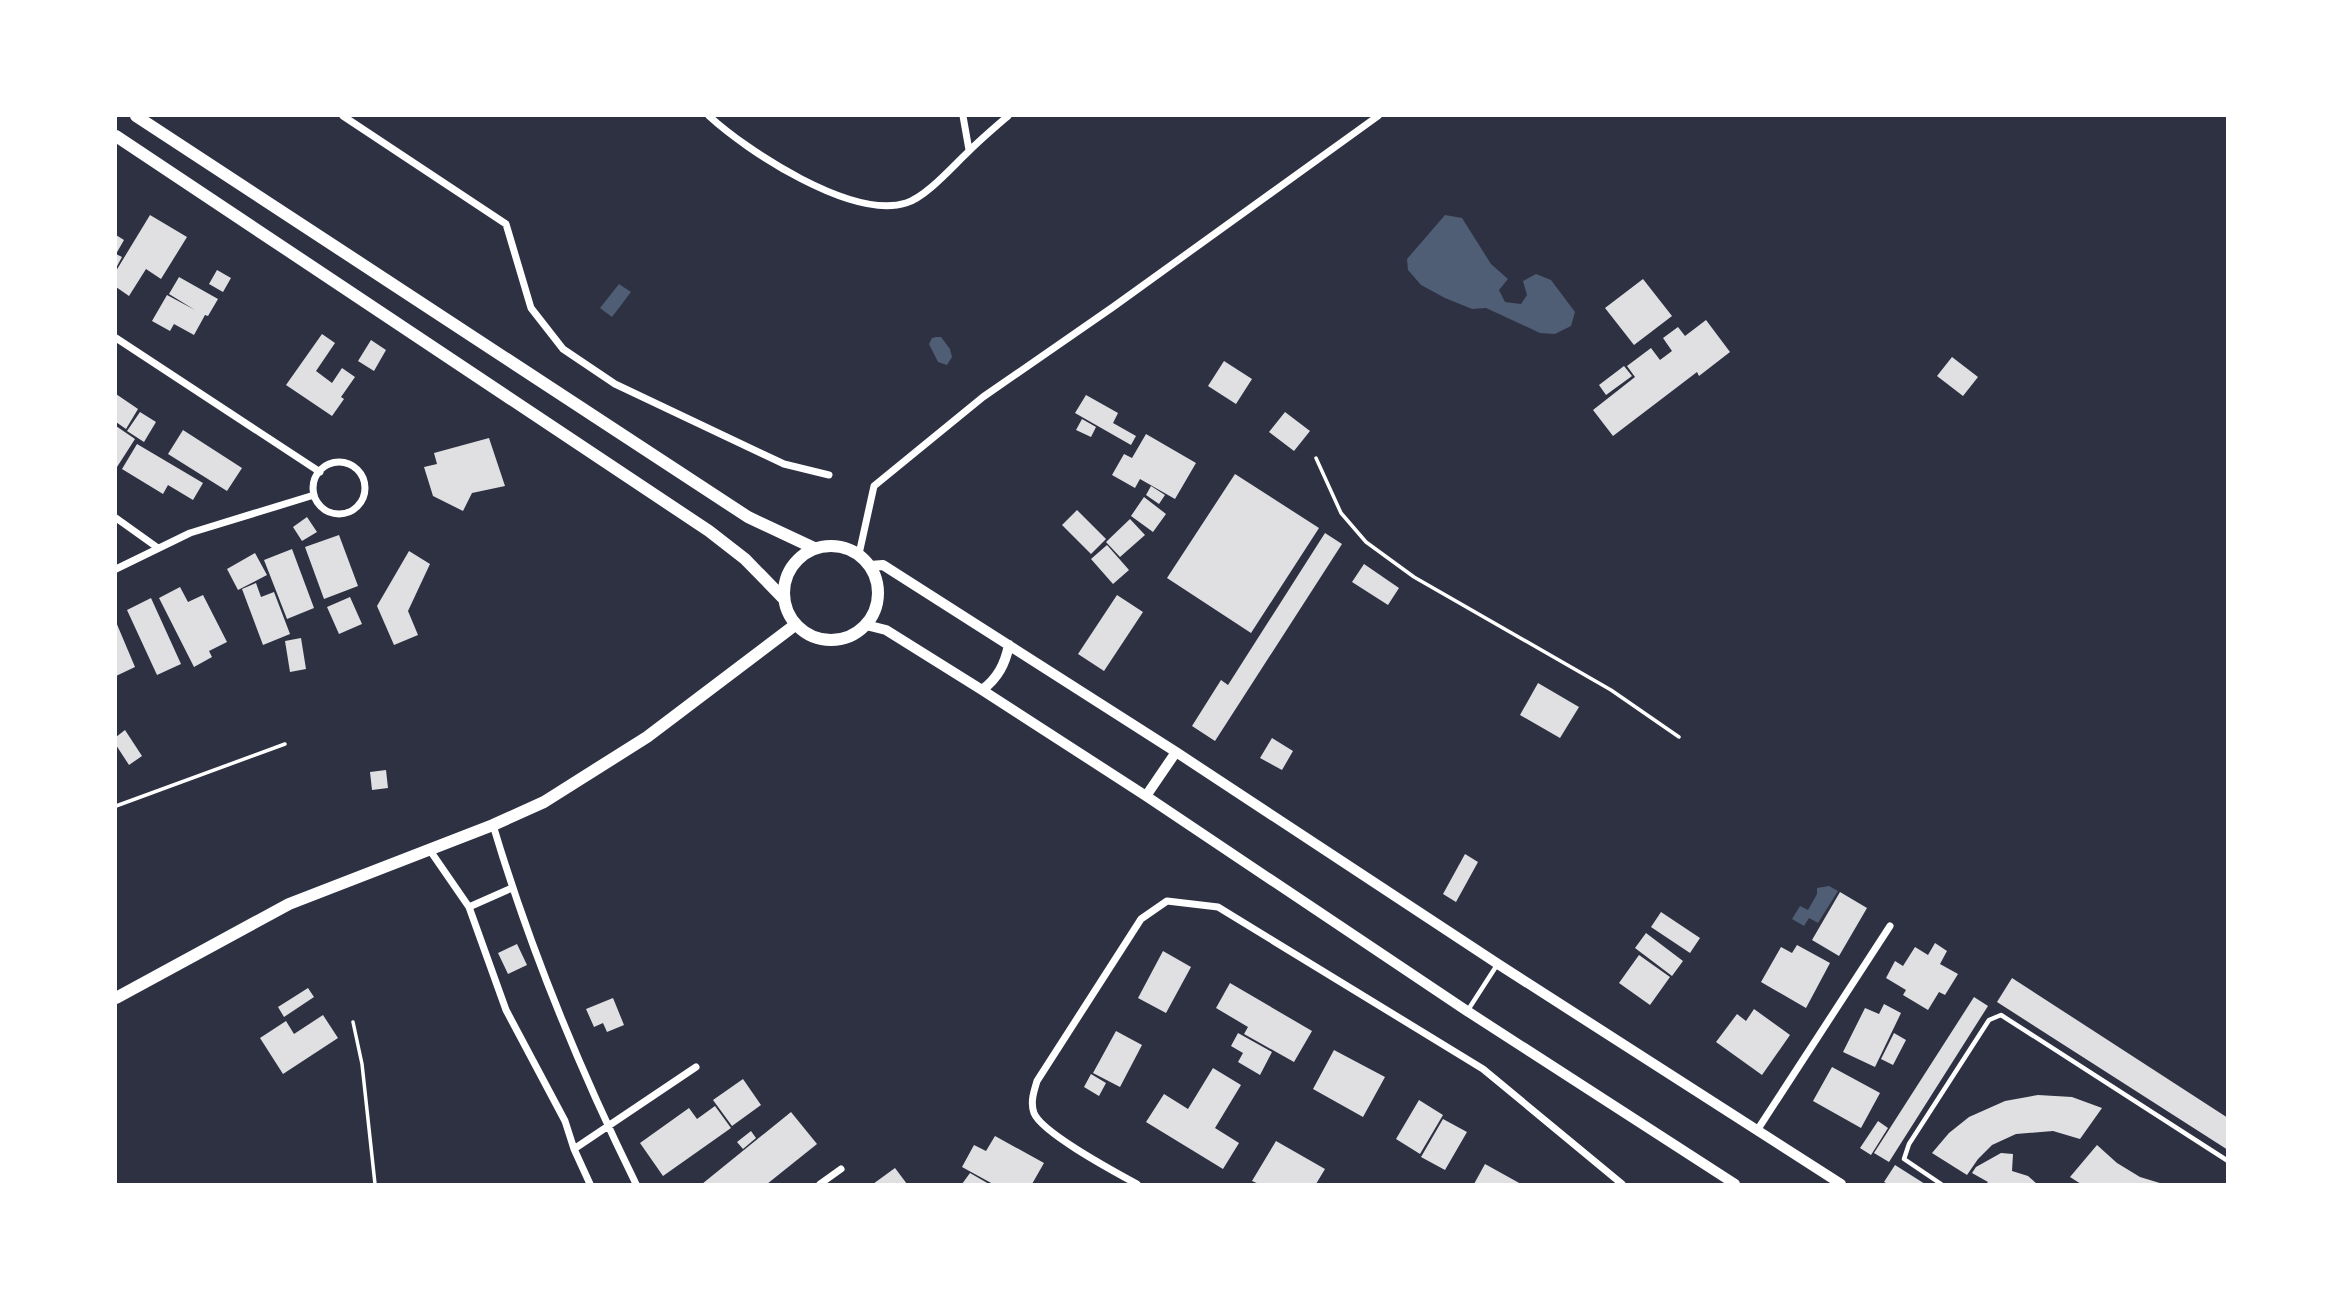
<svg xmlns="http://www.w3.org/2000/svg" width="2343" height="1300" viewBox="0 0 2343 1300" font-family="Roboto,sans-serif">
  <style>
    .water { fill: #4f5d75 }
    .building { fill: #e0e0e3 }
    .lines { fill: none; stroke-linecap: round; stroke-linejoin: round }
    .path { stroke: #fff; stroke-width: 3.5 }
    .service { stroke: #fff; stroke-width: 4.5 }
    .minor { stroke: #fff; stroke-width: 7 }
    .tertiary { stroke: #fff; stroke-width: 10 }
    .secondary { stroke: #fff; stroke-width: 12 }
  </style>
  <rect width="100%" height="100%" fill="#2d3142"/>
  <path class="water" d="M1445 215 1462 218 1491 264 1508 279 1499 290 1505 302 1521 304 1527 295 1523 281 1536 274 1551 280 1575 312 1571 326 1555 334 1540 333 1486 308 1472 309 1445 298 1421 285 1408 270 1407 259Z
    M619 284 631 292 612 317 600 308Z
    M936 337H941L950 349 952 357 947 365 938 362 929 344 932 338Z
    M1829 886 1838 891 1818 923 1809 918 1804 926 1792 919 1800 906 1808 910 1817 894V888Z"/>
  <path class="building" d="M150 215 187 237 161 279 146 269 129 296 116 287V271Z
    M116 235 124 240 116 254 122 257 116 268Z
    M217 270 231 278 223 292 209 284Z
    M179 277 218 299 208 316 205 315 194 335 174 324 170 331 152 321 167 295 195 310 169 294Z
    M1643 279 1672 316 1634 345 1605 308Z
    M1706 320 1730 352 1699 376 1697 372 1613 436 1593 410 1635 377 1627 366 1651 348 1660 360 1672 351 1663 338 1678 327 1685 336Z
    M322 334 335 343 316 371 332 383 342 368 355 377 341 397 344 399 332 416 286 385Z
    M371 340 386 350 374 371 358 361Z
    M1952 357 1978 377 1963 396 1937 376Z
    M1224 361 1252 379 1236 404 1208 386Z
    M1624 366 1632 376 1606 395 1599 385Z
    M116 394 138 409 126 429 116 422Z
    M1086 395 1118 413 1113 423 1136 436 1131 445 1075 413Z
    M140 412 156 422 144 442 127 431Z
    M1285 412 1310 431 1294 451 1269 432Z
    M1082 419 1096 427 1091 437 1076 430Z
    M116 426 135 439 117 467 116 466Z
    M183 430 242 468 227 491 168 454Z
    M1146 434 1196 463 1175 499 1140 479 1135 488 1112 475 1124 454 1132 458Z
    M489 438 505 486 472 493 463 511 433 496 424 467 437 464 434 453Z
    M137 444 203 483 193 500 168 485 163 494 122 469Z
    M1235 474 1319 528 1251 633 1167 578Z
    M1151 486 1165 495 1159 504 1146 495Z
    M1144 497 1166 514 1153 532 1131 516Z
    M1077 510 1106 539 1091 554 1062 525Z
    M307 517 317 532 302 541 293 527Z
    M1130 519 1145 535 1120 557 1106 542Z
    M1325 533 1342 544 1215 741 1192 726 1221 680 1228 685Z
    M339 535 358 586 324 599 305 547Z
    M1107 545 1129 570 1113 584 1091 559Z
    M292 549 314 608 287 619 264 560Z
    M409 551 430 564 408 611 418 635 394 645 377 606Z
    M255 553 267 575 238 590 227 569Z
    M1364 564 1399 588 1388 605 1352 582Z
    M256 583 261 597 274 592 290 634 263 645 242 589Z
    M180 587 188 602 203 595 227 642 209 651 212 657 194 667 159 598Z
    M1117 595 1143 612 1104 671 1078 654Z
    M350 597 362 624 339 634 327 607Z
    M151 598 181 664 157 675 127 610Z
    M116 622 135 667 116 676Z
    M301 638 306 669 290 672 285 641Z
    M1538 683 1579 707 1560 738 1520 715Z
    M125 730 142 756 129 765 116 745V737Z
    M1272 738 1293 751 1282 770 1260 758Z
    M386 770 388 788 372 790 370 772Z
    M1465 854 1478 862 1456 902 1443 894Z
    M1840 892 1867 908 1839 956 1812 940Z
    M1661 912 1700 938 1690 953 1651 927Z
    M1646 933 1683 961 1672 976 1635 948Z
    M1935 943 1947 951 1940 964 1958 974 1945 995 1939 992 1928 1010 1903 995 1906 990 1886 978 1895 961 1903 966 1915 947 1928 955Z
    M517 944 527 965 508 974 498 953Z
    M1797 945 1830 963 1806 1008 1761 982 1781 947 1792 953Z
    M1163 951 1191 967 1166 1013 1138 998Z
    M1639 955 1670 977 1650 1005 1619 983Z
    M2012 978 2228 1118V1150L1997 1002Z
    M1230 983 1312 1031 1294 1062 1244 1034 1248 1027 1216 1008Z
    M308 988 314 997 284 1017 278 1007Z
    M1974 997 1988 1006 1889 1162 1874 1153Z
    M613 998 624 1025 607 1032 603 1023 594 1027 586 1009Z
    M1884 1004 1901 1013 1875 1067 1843 1052 1865 1008 1879 1014Z
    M1754 1009 1790 1035 1762 1075 1716 1042 1737 1014 1746 1021Z
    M323 1015 338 1038 283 1074 260 1038 286 1021 294 1034Z
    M1116 1031 1142 1045 1120 1087 1093 1073Z
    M1238 1033 1272 1052 1260 1075 1238 1062 1243 1053 1231 1046Z
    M1894 1033 1906 1040 1893 1065 1881 1059Z
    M1334 1050 1385 1077 1363 1117 1313 1089Z
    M1832 1067 1880 1093 1861 1128 1813 1101Z
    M1213 1068 1241 1085 1215 1128 1239 1143 1223 1169 1146 1122 1164 1094 1188 1109Z
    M1091 1074 1106 1083 1099 1096 1084 1087Z
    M743 1079 761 1105 732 1126 713 1100Z
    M2038 1095 2072 1097 2102 1108 2080 1139 2053 1131 2016 1134 1992 1145 1978 1159 1967 1175 1932 1153 1949 1133 1969 1117 2005 1101Z
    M1419 1100 1443 1115 1420 1154 1396 1139Z
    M715 1106 731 1128 663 1176 640 1143 689 1108 697 1119Z
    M791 1112 817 1144 767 1184H702Z
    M1443 1119 1467 1132 1445 1170 1421 1157Z
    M1878 1121 1888 1128 1871 1155 1860 1148Z
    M751 1131 756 1138 743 1149 737 1142Z
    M995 1136 1044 1163 1032 1184H993L962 1167 974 1145 986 1151Z
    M1276 1141 1325 1169 1316 1184H1259L1252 1181Z
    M2097 1145 2117 1163 2140 1177 2163 1184H2081L2070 1177Z
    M2001 1153 2013 1154 2012 1171 2028 1176 2037 1184H1986L1988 1182 1972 1173 1976 1167Z
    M1485 1164 1521 1184H1474Z
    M1895 1165 1925 1184H1888L1884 1182Z
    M895 1168 907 1184H873Z
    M970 1173 989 1184H962Z"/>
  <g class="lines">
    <path class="path" d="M1316 458 1341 513 1366 542 1414 577 1611 690 1679 737
      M116 806 285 744
      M353 1022 362 1064 375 1184"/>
    <path class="service" d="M1468 1010 1497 965
      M1941 1184 1904 1159 1909 1144 1989 1020 2001 1015 2228 1161"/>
    <path class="minor" d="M343 116 506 224 531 308 563 349 615 384 784 464 829 475
      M709 116C747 151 852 220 906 203 926 197 952 167 968 152 981 139 994 128 1008 116
      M963 116 969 150
      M116 338 320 472
      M313 488a26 26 0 1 1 52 0a26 26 0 1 1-52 0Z
      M116 518 158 548
      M859 554 874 486 983 397 1113 307 1378 116
      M116 569 190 533 314 495
      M493 825C530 949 579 1068 636 1184
      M429 849 469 907 506 1010 565 1121 574 1149 590 1184
      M469 907 512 888
      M1758 1129 1890 926
      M574 1149 696 1067
      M820 1184 841 1169
      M1137 1184C1115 1172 1042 1133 1034 1113 1030 1102 1034 1091 1037 1081L1141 919 1167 901 1218 907 1483 1069 1622 1184"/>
    <path class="tertiary" d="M870 566 883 565 1176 752 1498 964 1841 1184
      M866 625 886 630 982 690 1146 796 1467 1011 1735 1184
      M982 690C998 678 1005 664 1009 645
      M1146 796 1176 752"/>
    <path class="secondary" d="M136 116 748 517 814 548
      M116 136 709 531 745 559 783 598
      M784 593a47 47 0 1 1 94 0a47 47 0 1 1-94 0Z
      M116 998 289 904 493 825 544 802 647 737 795 625"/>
  </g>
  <rect width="2343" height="1300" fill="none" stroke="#ffffff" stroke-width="234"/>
</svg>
